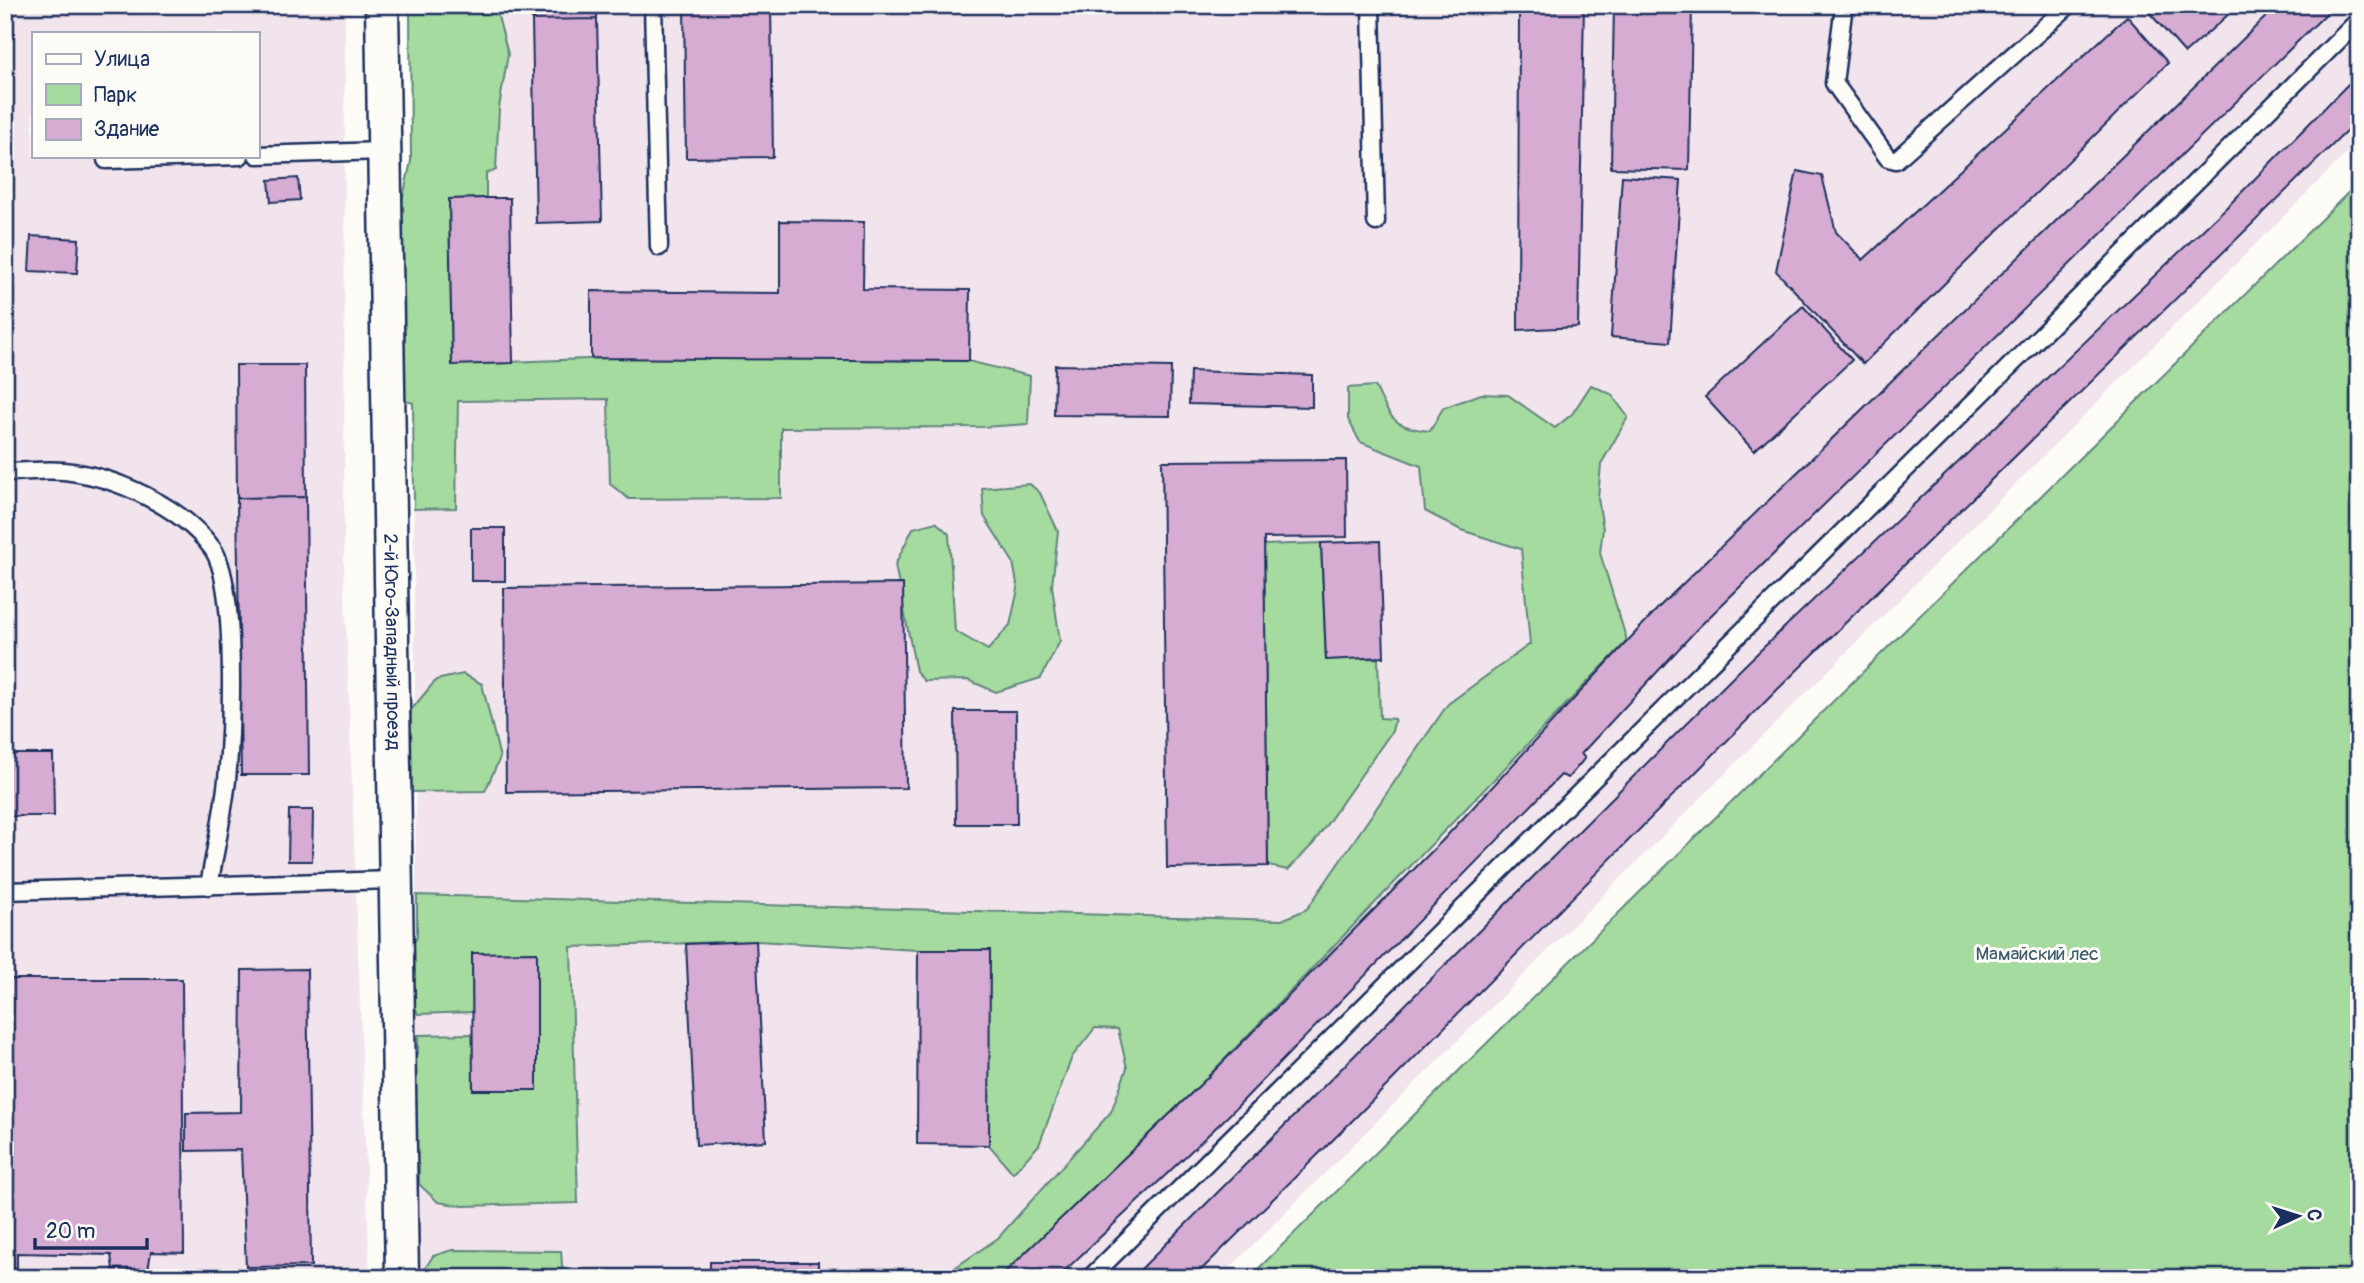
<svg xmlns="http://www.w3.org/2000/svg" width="2364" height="1283" viewBox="0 0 2364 1283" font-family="Pangolin,sans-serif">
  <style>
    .built { fill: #f2e4ec; fill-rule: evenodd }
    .green { fill: #a5db9e; stroke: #60857e; stroke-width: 2 }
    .building { fill: #d7acd2; stroke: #1b2f5e; stroke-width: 2 }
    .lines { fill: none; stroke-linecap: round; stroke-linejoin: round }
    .lane-casing { stroke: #1b2f5e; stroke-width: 21 }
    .street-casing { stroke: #1b2f5e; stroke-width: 37 }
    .lane { stroke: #fdfcf7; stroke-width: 16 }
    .street { stroke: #fdfcf7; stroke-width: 32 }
    .labels { text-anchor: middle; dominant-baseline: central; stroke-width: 6; stroke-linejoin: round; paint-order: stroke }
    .street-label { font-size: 19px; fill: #1b2f5e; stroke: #fdfcf7 }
    .park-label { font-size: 19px; fill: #3e5a6e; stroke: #fdfcf7 }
  </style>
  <rect width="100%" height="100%" fill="#fdfcf7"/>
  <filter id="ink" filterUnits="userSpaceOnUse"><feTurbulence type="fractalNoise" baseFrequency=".0143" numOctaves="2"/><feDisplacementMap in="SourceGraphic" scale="14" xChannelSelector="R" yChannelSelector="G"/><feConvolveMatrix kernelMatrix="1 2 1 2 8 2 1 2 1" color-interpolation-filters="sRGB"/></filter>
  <g filter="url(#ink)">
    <path class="built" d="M5 5H345L344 564 370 1278H5ZM33 33H257V156H33Z
      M410 5H2359V141L1220 1278H419Z"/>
    <path class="green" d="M410 5H495L508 54 499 108 496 170 486 174V198L452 199 449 206 452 364 614 358 733 345 743 359 968 361 1030 376 1028 424 982 427 781 428V498L629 499 610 484 608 399 458 401 456 508 414 509 413 403 403 400 399 215 411 161Z
      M2359 182V1278H1249Z
      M1591 385 1611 394 1628 417 1601 464 1598 498 1603 529 1600 553 1627 641 1200 1085 999 1278H940L998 1238 1111 1112 1127 1068 1118 1029 1095 1028 1072 1057 1039 1145 1013 1173 989 1145V950H918L756 941 571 947 578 1203 463 1206 438 1202 419 1184V1165L415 1162 410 1063 418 1053V1035L473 1034 537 1090 536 953H472L473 1012 418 1014 411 999 410 949 417 937V895L1282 920 1307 909 1448 704 1530 644 1521 549 1461 530 1425 511 1421 466 1360 442 1348 419V388L1375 386C1391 418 1391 427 1430 431L1443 408 1481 394 1508 395 1555 428 1572 414Z
      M1030 484 1040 493 1058 531 1052 586 1060 641 1041 678 996 692 968 680 924 681 916 671 895 565 913 528 936 522 949 534 955 631 988 650 1010 625 1018 589 1013 562 984 516 982 488Z
      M1321 543 1326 659 1378 658 1380 718 1395 719 1392 731 1313 844 1288 870 1268 866 1264 545Z
      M463 674 482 684 500 758 485 791 410 792 400 754 411 710 436 680Z
      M452 1250 561 1251 563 1278H419L433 1256Z"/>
    <path class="building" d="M531 5H597V19L532 20Z
      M684 5H771L773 157 686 158Z
      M1519 5H1584L1578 327 1518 330Z
      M1614 5H1692L1689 170 1611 168Z
      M2152 5H2239L2185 53 2147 10Z
      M2278 5H2335L1698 628 1581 754 1585 758 1568 778 1561 775 1228 1116 1057 1278H999L1200 1085 1442 841 1661 605Z
      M2127 16 2168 63 1863 364 1776 271 1797 171 1822 176 1836 232 1863 260Z
      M597 19 602 221 536 223 532 20Z
      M2359 73V119L1777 690 1351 1122 1193 1278H1132L1745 665 2231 203Z
      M1622 176 1681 180 1670 342 1611 337Z
      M298 178 300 200 271 202 269 180Z
      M486 198H510L513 363 452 365 449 199Z
      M780 221 864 222 863 289 970 290 969 361 591 358V291L780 293Z
      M31 236 79 239 77 273 29 271Z
      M1803 306 1852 360 1754 451 1705 397Z
      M236 365H305L306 497 237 498Z
      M1055 365 1171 367 1170 416 1054 415Z
      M1190 371 1312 375V407L1189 404Z
      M1346 460 1347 537 1264 538 1268 866 1167 868 1162 461Z
      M306 497 309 775H241L237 498Z
      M471 528H505V581H471Z
      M1380 541 1384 657 1326 660 1321 543Z
      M903 584 906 788 506 792 504 588Z
      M955 711H1016L1017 824H956Z
      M5 754H53L54 816H5Z
      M289 810H313L312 861H288Z
      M756 941 766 1141 696 1145 686 944Z
      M918 950H990L989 1145 917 1144Z
      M537 952V1090H473L472 953Z
      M307 969 311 1266 246 1267 241 1150 186 1151V1113L241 1112 242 970Z
      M5 979H182L184 1253 151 1252 148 1270 113 1269 111 1255 17 1253V1268H5Z
      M710 1262H818V1278H710Z"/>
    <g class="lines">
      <g class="lane-casing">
        <path id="lane" d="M653 5 659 247
          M1371 5 1376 222
          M1844 5 1834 83 1888 158 1896 160 2069 5
          M257 155 383 151
          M106 160 240 156
          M5 472C24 472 45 469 64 471 115 476 182 507 212 548 238 583 231 734 227 780 223 815 215 851 209 886
          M5 891 394 880
          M1090 1278 2359 20"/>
      </g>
      <g class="street-casing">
        <g id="street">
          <path id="s1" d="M382 5 402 1278"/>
        </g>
      </g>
      <use href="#lane" class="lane"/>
      <use href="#street" class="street"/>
    </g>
  </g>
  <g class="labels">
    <g class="street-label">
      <text stroke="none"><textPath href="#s1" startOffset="637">2-й Юго-Западный проезд</textPath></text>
    </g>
    <g class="park-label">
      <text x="2037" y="954">Мамайский лес</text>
    </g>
  </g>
  <rect width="2364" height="1283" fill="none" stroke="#fdfcf7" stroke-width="28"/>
  <rect x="14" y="14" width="2336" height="1255" fill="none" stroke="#1b2f5e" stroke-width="2.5" filter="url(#ink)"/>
  <rect x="32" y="32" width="228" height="126" fill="#fdfcf7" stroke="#a3aaba" stroke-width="2"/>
  <rect x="46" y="54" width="35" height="10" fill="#fdfcf7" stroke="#a3aaba" stroke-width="2"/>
  <text x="94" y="66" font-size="21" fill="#1b2f5e">Улица</text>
  <rect x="46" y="84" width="35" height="21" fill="#a5db9e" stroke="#a3aaba" stroke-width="2"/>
  <text x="94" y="102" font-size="21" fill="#1b2f5e">Парк</text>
  <rect x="46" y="119" width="35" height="21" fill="#d7acd2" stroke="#a3aaba" stroke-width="2"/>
  <text x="94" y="136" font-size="21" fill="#1b2f5e">Здание</text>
  <g transform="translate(2298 1216) rotate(86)" stroke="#fdfcf7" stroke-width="5" paint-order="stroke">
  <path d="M0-5L12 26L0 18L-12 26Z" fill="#1b2f5e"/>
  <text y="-10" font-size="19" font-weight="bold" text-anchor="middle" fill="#1b2f5e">С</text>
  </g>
  <path d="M35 1238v10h112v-10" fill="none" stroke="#1b2f5e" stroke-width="3.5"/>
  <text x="46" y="1238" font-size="21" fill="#1b2f5e" stroke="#fdfcf7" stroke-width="5" paint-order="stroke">20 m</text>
</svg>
